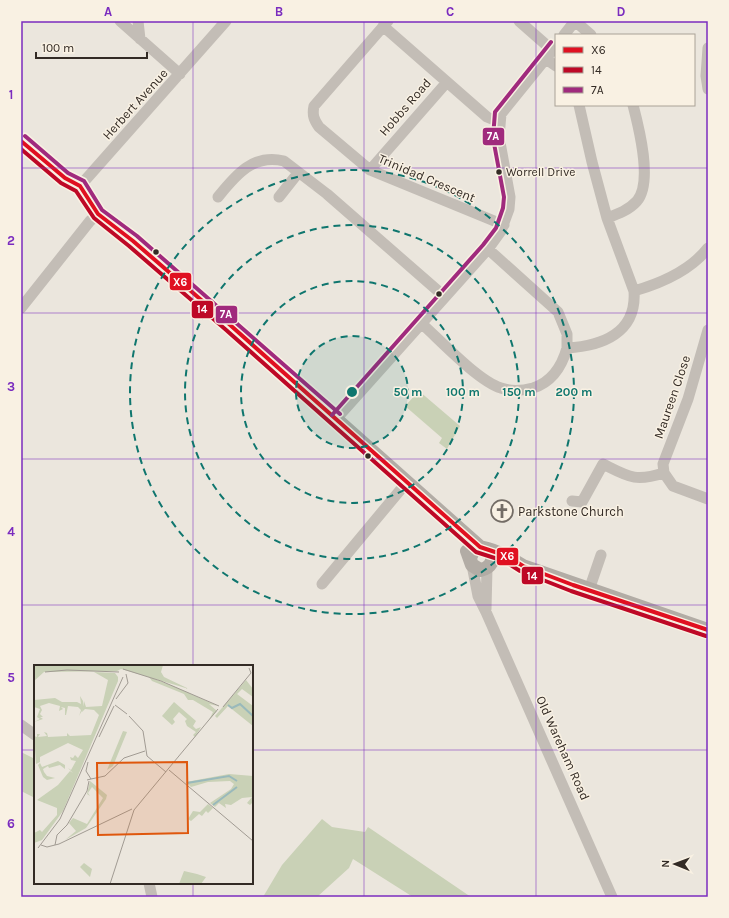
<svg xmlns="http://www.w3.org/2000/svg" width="729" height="918" viewBox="0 0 729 918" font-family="Karla,sans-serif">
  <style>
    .green { fill: #c9d1b6 }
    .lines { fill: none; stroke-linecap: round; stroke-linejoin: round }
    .minor { stroke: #c3bdb6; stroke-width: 11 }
    .major { stroke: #b2aca5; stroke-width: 14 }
    .bus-1-casing { stroke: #f9f1e3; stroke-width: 7 }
    .bus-2-casing { stroke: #f9f1e3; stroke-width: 7 }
    .bus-3-casing { stroke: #f9f1e3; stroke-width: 7 }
    .bus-1 { stroke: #e01021; stroke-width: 4 }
    .bus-2 { stroke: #be0826; stroke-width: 4 }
    .bus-3 { stroke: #a02a7d; stroke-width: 4 }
    .grid { fill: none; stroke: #7b2cbf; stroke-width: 1; stroke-opacity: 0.55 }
    .ring { fill: none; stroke: #0f766e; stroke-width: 2; stroke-dasharray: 7 5 }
    .bus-dot { fill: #332b25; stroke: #f9f1e3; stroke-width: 1.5 }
    .labels { text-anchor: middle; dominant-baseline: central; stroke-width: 3; stroke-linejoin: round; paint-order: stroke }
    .bus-label { font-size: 12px; fill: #332b25; stroke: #f9f1e3; text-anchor: start }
    .street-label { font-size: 13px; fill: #332b25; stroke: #f9f1e3 }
    .poi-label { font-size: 13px; fill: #332b25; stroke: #f9f1e3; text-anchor: start }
    .inset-river { fill: none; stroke: #99b9bb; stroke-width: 2 }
    .inset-road { fill: none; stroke: #a19b93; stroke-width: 1 }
    .view { fill: #df570d; fill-opacity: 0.15; stroke: #df570d; stroke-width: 2 }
    .inset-edge { fill: none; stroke: #332b25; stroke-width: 2 }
    .centre { fill: #0f766e; stroke: #f9f1e3; stroke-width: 2 }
    .ring-label { font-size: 12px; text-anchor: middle; font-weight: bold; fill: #0f766e; stroke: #f9f1e3; stroke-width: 3; stroke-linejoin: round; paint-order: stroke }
    .line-badge { stroke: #f9f1e3; stroke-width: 1.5 }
    .badge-label { font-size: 11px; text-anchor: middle; font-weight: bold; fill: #fff }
    .neatline { fill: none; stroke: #7b2cbf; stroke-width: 1.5 }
    .grid-label { font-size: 13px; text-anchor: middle; font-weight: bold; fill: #7b2cbf }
  </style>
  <rect width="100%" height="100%" fill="#ebe6dd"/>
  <path class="green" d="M419 391 460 426 447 449 439 443 442 438 405 406Z
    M21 752 35 759V798L21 791Z
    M322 819 332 827 365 832 368 827 471 897H413L353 859 349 868 317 897H263L282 865Z"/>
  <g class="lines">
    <path class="minor" d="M120 21 180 74
      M138 21 140 39
      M388 21 314 106C312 115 314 120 319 127L370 170 504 225
      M519 21 552 50
      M575 21 591 35
      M383 26 487 117 499 122
      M564 35 575 21
      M708 48 706 76 708 89
      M546 59 556 66
      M579 105 592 162 607 218 634 291
      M370 170 447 82
      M80 186 226 21
      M218 197C235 176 253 153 284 161L327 194 445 297
      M279 197 298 173
      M607 218C618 214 629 210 637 201 653 182 639 128 633 105
      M488 249 558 312 567 334V348
      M21 308 90 221 98 214
      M421 323C440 340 478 381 501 388 512 392 522 391 533 388 552 382 562 366 567 348 602 346 637 333 634 291 662 283 690 271 708 248
      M336 419 488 249 501 231 509 209 510 197 499 137 501 114 556 46
      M664 473 663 464 688 399 708 330
      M572 501 582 502 603 464C629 477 635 482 664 473L673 486 708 499
      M472 565 478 596 486 612 612 897
      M322 584 407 482
      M589 590 601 555
      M486 609 487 568
      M21 725 35 735
      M149 883 152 897"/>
    <path class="major" d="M21 141 65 178 80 186 98 214 133 241 229 324 480 547
      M467 551 472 565 480 570C491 568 495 560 490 551
      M470 558 474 549C485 543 513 560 523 566L708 630"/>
    <g class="bus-1-casing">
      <path id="bus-1" d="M21 141 65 178 80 186 98 214 133 241 229 324 480 547 507 556 523 566 573 585 708 630"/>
    </g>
    <g class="bus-2-casing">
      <path id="bus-2" d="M21 149 61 183 76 191 94 218 129 246 225 329 476 552 504 561 520 571 571 591 706 636"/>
    </g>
    <g class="bus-3-casing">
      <path id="bus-3" d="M25 136 68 173 84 181 102 210 137 236 340 414
        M332 415 483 245 496 228 503 208 504 197 493 138 495 112 551 42"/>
    </g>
    <use href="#bus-1" class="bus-1"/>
    <use href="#bus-2" class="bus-2"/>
    <use href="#bus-3" class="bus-3"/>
  </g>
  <path class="grid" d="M193 21V666M364 21V897M536 21V897M21 168H708M21 313H708M21 459H708M21 605H708M21 750H35M252 750H708M193 883V897"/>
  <circle cx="352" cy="392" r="56" fill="#0f766e" fill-opacity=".12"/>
  <g class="ring">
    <circle cx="352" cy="392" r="56"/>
    <circle cx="352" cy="392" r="111"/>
    <circle cx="352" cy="392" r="167"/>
    <circle cx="352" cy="392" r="222"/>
  </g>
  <defs>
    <g id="church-ring" transform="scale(1.15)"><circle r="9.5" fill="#f9f1e3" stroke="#736c65" stroke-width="1.5"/><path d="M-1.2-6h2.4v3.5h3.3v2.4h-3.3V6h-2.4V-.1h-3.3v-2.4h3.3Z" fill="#736c65"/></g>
  </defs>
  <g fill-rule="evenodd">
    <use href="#church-ring" x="502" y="511"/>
  </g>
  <g class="bus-dot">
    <circle cx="499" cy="172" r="3.5"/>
    <circle cx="156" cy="252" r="3.5"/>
    <circle cx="439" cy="294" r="3.5"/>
    <circle cx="368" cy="456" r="3.5"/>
  </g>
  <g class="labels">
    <g class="bus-label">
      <text x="506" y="172">Worrell Drive</text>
    </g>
    <g class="street-label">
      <text transform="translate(135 104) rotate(-48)">Herbert Avenue</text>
      <text transform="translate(405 107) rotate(-49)">Hobbs Road</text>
      <text transform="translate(427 178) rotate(23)">Trinidad Crescent</text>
      <text transform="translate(672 397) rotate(-71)">Maureen Close</text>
      <text transform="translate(563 748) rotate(66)">Old Wareham Road</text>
    </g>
    <g class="poi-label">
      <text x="518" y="511">Parkstone Church</text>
    </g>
  </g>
  <g transform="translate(34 665)">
    <rect width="219" height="219" fill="#ebe6dd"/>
    <path d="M0 0H129L127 7 130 12 155 24 87 4 83 6 10 7 0 16ZM91 5 96 6 115 12 139 21 184 41 175 39 183 46 175 55 179 47 159 35H154L150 29 118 16 115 12ZM60 7 81 8 84 12V16L29 146 8 175 0 178V168L6 165 8 167 23 150V143L3 135 24 120 36 106 39 108 34 103 37 105 42 96 37 95 36 92 39 93 41 90 44 93 49 85 34 78 6 92V97L2 99 0 71 3 72V69H6L4 72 13 71 10 67 13 68 14 72 33 71V68L36 71 57 70 65 50 60 45 51 44 48 47 50 36 52 42 68 41 74 15ZM212 15 219 24V32L208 24 203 29 219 41V61L194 41 183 53 181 51ZM46 31 49 36V42L48 46 46 49 45 51 47 45 44 42 34 41 32 50H31V43L27 42 29 44 25 46 26 41 15 38 6 41 8 45 6 49 9 52H6L9 54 0 57 6 54 3 52 6 44 0 42V35L21 33 28 37H43L47 39ZM140 37 162 56 159 61 162 64 167 62 161 72 159 70 162 67 153 61 151 56 153 54 145 47 139 54 141 57 138 60 128 51ZM89 66 93 67 79 101 73 105ZM24 96 31 100V104L26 100 15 103 14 101 9 104 10 107 13 111 21 113 13 115 9 112 4 100 6 98 8 102ZM195 109 219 111V137L216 140 213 138 218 132 208 133 197 140 191 139 192 143 185 138 181 142 176 138 197 124 200 119 196 116 174 117 157 122 152 117ZM56 116 73 130 72 134 52 163 31 175 42 166 35 158 39 153 53 159 69 133 58 122 54 128 56 131 53 129ZM174 139 179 143 174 148 172 146 168 151 165 149 157 156 154 154 159 146 166 147ZM50 198 58 204 56 212 46 202ZM150 206 163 209 172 212 167 219H145Z" fill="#c9d1b6"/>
    <path class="inset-river" d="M194 40 198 43 206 39 219 51M153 118 195 111 203 116M179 140 203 122"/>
    <path class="inset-road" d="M89 4 127 16 185 41M11 7 33 5 85 7M82 34 94 18 92 9M81 40 93 49M189 42 217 8 215 3M95 51 109 66 113 91 132 107M65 72 80 41M135 105 219 176M57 114 71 111 90 93 111 86M53 115 57 114 52 106 54 97M7 180 13 182 25 179 98 144M21 180 23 170 33 160 53 126 55 116M4 183 26 154 89 12M76 219 100 145 184 44"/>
    <path class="view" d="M153 97 154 168 64 170 63 98Z"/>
    <rect width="219" height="219" class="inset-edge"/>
  </g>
  <circle cx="352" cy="392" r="6" class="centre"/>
  <g class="ring-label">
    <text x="408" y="396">50 m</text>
    <text x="463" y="396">100 m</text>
    <text x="519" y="396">150 m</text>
    <text x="574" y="396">200 m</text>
  </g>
  <g class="line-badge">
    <rect x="482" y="127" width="23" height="19" rx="4" fill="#a02a7d"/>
    <rect x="169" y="272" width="23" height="19" rx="4" fill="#e01021"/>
    <rect x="191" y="300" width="23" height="19" rx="4" fill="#be0826"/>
    <rect x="215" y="305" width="23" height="19" rx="4" fill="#a02a7d"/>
    <rect x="496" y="547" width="23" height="19" rx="4" fill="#e01021"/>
    <rect x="521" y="566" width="23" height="19" rx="4" fill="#be0826"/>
  </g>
  <g class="badge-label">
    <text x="493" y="140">7A</text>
    <text x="180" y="286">X6</text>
    <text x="202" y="313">14</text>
    <text x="226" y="318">7A</text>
    <text x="507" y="560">X6</text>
    <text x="532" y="580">14</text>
  </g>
  <rect width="729" height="918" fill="none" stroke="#f9f1e3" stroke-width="44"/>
  <rect x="555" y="34" width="140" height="72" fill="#f9f1e3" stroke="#aaa297"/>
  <rect x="563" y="47" width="20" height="6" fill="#e01021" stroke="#aaa297"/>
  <text x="591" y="54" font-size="12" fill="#332b25">X6</text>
  <rect x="563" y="67" width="20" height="6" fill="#be0826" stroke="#aaa297"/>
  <text x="591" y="74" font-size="12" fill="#332b25">14</text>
  <rect x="563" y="87" width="20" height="6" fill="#a02a7d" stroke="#aaa297"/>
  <text x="591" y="94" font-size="12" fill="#332b25">7A</text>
  <g transform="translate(675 864) rotate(271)" stroke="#f9f1e3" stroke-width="3" paint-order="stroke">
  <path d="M0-3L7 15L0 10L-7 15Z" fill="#332b25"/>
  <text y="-6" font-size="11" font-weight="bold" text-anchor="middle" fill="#332b25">N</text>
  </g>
  <path d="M36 52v6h111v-6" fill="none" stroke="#332b25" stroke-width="2"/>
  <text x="42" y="52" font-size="12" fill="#332b25" stroke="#f9f1e3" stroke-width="3" paint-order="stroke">100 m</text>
  <rect x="22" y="22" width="685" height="874" class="neatline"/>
  <g class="grid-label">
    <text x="108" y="16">A</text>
    <text x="279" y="16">B</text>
    <text x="450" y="16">C</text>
    <text x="621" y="16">D</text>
    <text x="11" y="99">1</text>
    <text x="11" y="245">2</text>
    <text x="11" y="391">3</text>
    <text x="11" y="536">4</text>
    <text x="11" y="682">5</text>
    <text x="11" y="828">6</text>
  </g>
</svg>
